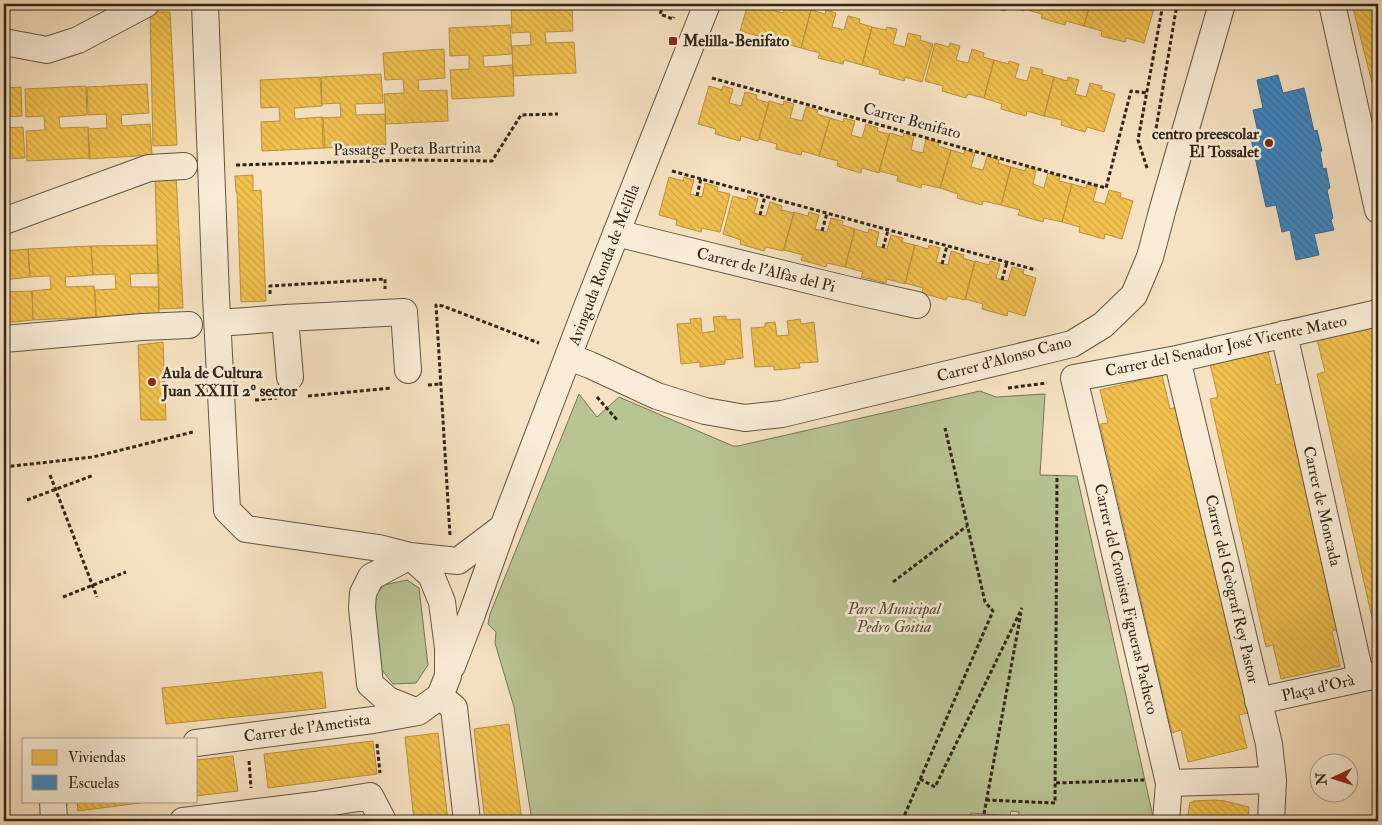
<svg xmlns="http://www.w3.org/2000/svg" width="1382" height="825" viewBox="0 0 1382 825" font-family="'IM FELL Double Pica',serif">
  <style>
    .green { fill: #b9c495; stroke: #767556 }
    .homes { fill: url(#homes-back-hatch); stroke: #b8923e }
    .schools { fill: url(#schools-back-hatch); stroke: #3b6b91 }
    .lines { fill: none; stroke-linecap: round; stroke-linejoin: round }
    .minor-casing { stroke: #635542; stroke-width: 28 }
    .path { stroke: #322618; stroke-width: 3; stroke-dasharray: 4 2.5; stroke-linecap: butt }
    .minor { stroke: #f9ecd7; stroke-width: 26 }
    .poi-dot { fill: #8f2418; stroke: #f9ecd7; stroke-width: 2 }
    .labels { text-anchor: middle; dominant-baseline: central; stroke-width: 5; stroke-linejoin: round; paint-order: stroke }
    .poi-label { font-size: 16px; font-weight: bold; fill: #322618; stroke: #f9ecd7; text-anchor: start }
    .street-label { font-size: 16px; fill: #322618; stroke: #f9ecd7 }
    .park-label { font-size: 16px; font-style: italic; fill: #544e37; stroke: #f9ecd7 }
  </style>
  <defs>
    <pattern id="homes-back-hatch" width="6" height="6" patternUnits="userSpaceOnUse" patternTransform="scale(1.25)"><rect width="6" height="6" fill="#f2c14e"/><path d="M-1 5l2 2M0 0l6 6M5-1l2 2" fill="none" stroke="#d0a643"/></pattern>
    <pattern id="schools-back-hatch" width="6" height="6" patternUnits="userSpaceOnUse" patternTransform="scale(1.25)"><rect width="6" height="6" fill="#3f88c5"/><path d="M-1 5l2 2M0 0l6 6M5-1l2 2" fill="none" stroke="#356f9f"/></pattern>
  </defs>
  <rect width="100%" height="100%" fill="#f6e2c2"/>
  <filter id="stains"><feTurbulence type="fractalNoise" baseFrequency=".004" numOctaves="4"/><feColorMatrix values="0 0 0 0 .2 0 0 0 0 .09 0 0 0 0 .02 0 0 0 .5 -.17"/></filter>
  <radialGradient id="worn" r=".72"><stop offset=".6" stop-color="#630" stop-opacity="0"/><stop offset="1" stop-color="#630" stop-opacity=".3"/></radialGradient>
  <path class="green" d="M980 391 996 397 1045 394 1040 475 1077 476 1154 821H1018L1019 812 1011 811 1010 816 971 813 968 821H532L514 707 495 643 496 632 488 624 490 614 579 394 597 417 619 397 733 446H738Z
    M407 580 419 588 428 665 416 683 393 684 382 670 373 598 384 585Z"/>
  <path class="homes" d="M531 4H572L573 31 545 32 546 43 574 42 576 73 513 76 512 46 531 45 530 32 512 33 511 5Z
    M748 4H773L772 10 783 13 786 4H799L798 6 811 10 801 48 783 43 782 48 758 41 759 36 740 31Z
    M980 4H1026L1024 11 1006 6 1005 11Z
    M1025 4H1090L1084 26 1066 21 1065 25 1041 18 1042 14 1024 9Z
    M1090 4H1115L1127 8 1128 4 1155 5 1144 43 1126 38 1125 42 1101 36 1102 31 1084 26Z
    M1352 4H1378V106Z
    M811 10 825 14 826 10 836 13 832 27 844 30 848 16 860 19 859 23 872 27 862 65 844 60 843 64 818 58 820 53 801 48Z
    M150 12H170L177 145 153 146Z
    M510 25 512 54 483 56 484 67 513 65 514 96 452 99 450 70 469 69V55L450 56 449 28Z
    M872 27 886 30 887 27 897 29 893 44 905 47 908 33 921 36 920 40 933 44 922 82 905 77 904 81 879 74 880 70 862 65Z
    M935 43 949 47 950 43 960 46 956 60 968 63 972 49 984 53 983 57 994 60 984 98 968 94 966 98 942 91 943 86 925 81Z
    M444 49 445 78 418 80 419 91 447 90 448 121 386 124 384 94 404 93 403 79 385 80 383 53Z
    M994 60 1008 64 1009 61 1019 64 1015 78 1027 81 1031 67 1043 70 1042 74 1054 77 1044 116 1027 111 1026 116 1001 109 1002 104 984 98Z
    M381 74 383 103 355 104 356 115 385 114 386 145 323 148 322 118 341 117 340 103 322 104 321 77Z
    M320 77 322 106 294 108 295 119 323 117 325 148 262 151 261 122 280 121 279 107 261 108 260 80Z
    M1054 77 1067 81 1068 77 1079 80 1075 94 1086 97 1090 83 1102 86 1101 90 1115 94 1104 132 1087 127 1085 132 1061 125 1062 120 1044 116Z
    M147 84 149 113 121 115 122 126 150 124 152 155 89 159 88 129 107 128 106 114 88 115 87 87Z
    M86 86 87 115 59 117 60 128 88 127 90 158 27 161 26 131 45 130 44 116 26 117 25 89Z
    M709 86 722 90 723 86 733 89 729 103 741 106 745 92 757 95 756 99 769 103 758 141 741 136 740 141 715 134 716 129 698 124Z
    M21 87 22 116 4 117V88Z
    M769 101 783 105 784 101 794 104 790 118 802 121 806 107 818 110 817 114 830 118 819 156 802 151 801 155 776 149 777 144 759 139Z
    M830 118 843 122 844 118 855 121 851 135 862 138 866 124 878 128 877 131 889 134 879 173 862 168 861 173 837 166 838 161 819 156Z
    M23 127 25 158 4 159V128Z
    M890 133 903 137 904 133 914 136 911 150 923 153 926 139 939 143 938 146 951 150 940 188 922 184 921 188 897 181 898 176 879 171Z
    M951 150 964 154 965 150 975 153 971 167 983 170 987 156 999 160 998 163 1011 167 1001 205 983 201 982 205 957 198 958 194 940 188Z
    M1011 167 1025 171 1026 167 1036 170 1033 184 1044 188 1048 173 1060 177 1059 181 1072 184 1062 222 1044 218 1043 222 1018 215 1020 210 1001 205Z
    M155 175H176L183 308 159 309Z
    M253 175V191L261 190 266 301 241 302 237 192H236L235 176Z
    M669 177 683 181 684 177 694 180 690 194 702 197 705 183 718 187 717 191 730 194 720 232 702 228 701 232 676 225 677 220 659 215Z
    M1072 184 1086 188 1087 184 1097 187 1093 201 1105 204 1109 190 1121 193 1120 197 1133 201 1122 239 1105 234 1104 239 1079 232 1080 227 1062 222Z
    M733 196 747 200 748 196 758 199 754 213 760 215 766 216 770 202 782 206 781 210 794 213 783 251 766 247 764 251 740 244 741 240 723 234Z
    M794 212 808 216 809 212 819 215 815 229 827 232 831 218 843 221 842 225 855 229 845 267 827 263 826 267 801 260 803 255 784 250Z
    M855 229 868 233 869 229 879 232 876 246 887 249 891 235 903 238 902 242 915 245 905 284 887 279 886 283 861 277 863 272 845 267Z
    M157 245 159 273 130 274 131 287H159V314L96 317 95 290 116 289 115 274 93 275 91 246Z
    M915 245 928 249 929 245 940 248 936 262 948 265 951 251 964 255 963 258 975 262 965 300 948 296 946 300 922 293 923 288 905 283Z
    M91 246 93 275 65 277 66 287 94 286 96 317 33 320 32 291 51 289 50 276 30 277 28 249Z
    M28 249 30 277 4 280V251Z
    M975 261 989 265 990 261 1000 264 996 278 1002 280 1008 281 1012 267 1024 270 1023 274 1036 278 1025 316 1008 311 1007 316 982 309 983 304 965 299Z
    M32 291 33 320 4 323V292Z
    M726 316V320L740 319 743 358 725 360V364L700 367V362L681 364 677 324 691 323 690 319 701 318 702 333 715 331 713 317Z
    M800 319 801 324 814 322 818 362 799 363 800 368 774 370V366L755 367 751 328 765 327V323L775 322 777 336 789 335 787 321Z
    M1375 326 1378 340V621L1373 622 1317 374 1325 372 1317 339Z
    M163 342 166 420H141L138 345Z
    M1268 351 1276 385 1283 383 1339 629 1332 631 1340 666 1281 679 1273 645 1266 647 1210 399 1218 397 1210 364Z
    M1162 375 1170 409 1177 407 1248 713 1239 715 1247 748 1188 762 1181 730 1172 733 1100 424 1108 423 1100 390Z
    M322 672 326 708 166 724 162 688Z
    M509 724 522 821H485L474 729Z
    M438 733 448 821H414L405 737Z
    M373 741 377 774 268 788 264 754Z
    M233 756 238 791 196 796V760Z
    M1215 800 1225 801 1249 807 1248 821H1251H1184L1185 815H1188L1190 802 1193 803V801Z
    M77 801H156L78 811Z"/>
  <path class="schools" d="M1278 75 1283 93 1304 88 1314 131 1317 130 1322 151 1320 152 1323 169 1326 168 1330 188 1327 190 1333 218 1331 220 1334 230 1314 234 1319 255 1296 260 1290 230 1282 232 1276 205 1266 207 1251 139 1259 137 1253 110 1263 108 1257 80Z"/>
  <g class="lines">
    <g class="minor-casing">
      <path id="minor" d="M1332 4 1378 210
        M4 42 47 50 78 40 146 4
        M4 221 149 168 184 166
        M616 233 845 289 917 305
        M285 318 290 377
        M218 323 285 318 404 312 408 370
        M1284 334 1361 678
        M4 339 142 327 189 325
        M569 357 590 365 657 396 705 411 745 418 782 414 1072 344 1103 325 1134 295 1150 257 1163 208 1222 4
        M1177 359 1269 744 1273 780 1271 821
        M410 556 371 577 363 593 362 608 370 684 388 700 418 712
        M410 556 458 561 503 527
        M452 666 472 614 503 527 585 312 707 4
        M440 696 454 708 467 821
        M1258 701 1377 675
        M196 743 373 720 418 712 440 696 448 676V648L442 602 431 575 410 556 379 548 246 529 227 510 216 297 205 4
        M1169 783 1273 780
        M53 801 54 821
        M183 821 315 805 370 796 383 821
        M1166 821 1169 783 1074 378 1177 359 1378 313"/>
    </g>
    <path class="path" d="M664 4 660 14 673 19 674 17
      M669 4 678 7
      M712 78 1106 188 1131 91 1147 93
      M1154 141 1177 4
      M236 165 411 160 492 161 521 115 558 114
      M1147 168 1138 140 1163 4
      M672 171 1036 270
      M697 196 701 178
      M760 215 765 196
      M822 231 827 213
      M883 248 888 230
      M942 264 947 246
      M1002 280 1007 262
      M270 294V286L385 279V289
      M428 385 440 384
      M1008 388 1047 383
      M308 396 392 388
      M597 397 618 421
      M255 400 277 398
      M4 467 93 457 193 432
      M50 475 97 597
      M27 500 94 475
      M450 535 436 305 443 306 539 343
      M893 582 967 526
      M63 597 126 572
      M377 744 380 773
      M249 761 251 788
      M920 779 935 787 1022 608
      M1056 783 1144 780
      M986 800 1055 803 1057 475
      M984 814 1021 613
      M902 821 993 611 985 602 945 428"/>
    <use href="#minor" class="minor"/>
  </g>
  <g class="poi-dot">
    <rect x="668" y="36" width="10" height="10" rx="2.5"/>
    <circle cx="1269" cy="143" r="5"/>
    <circle cx="152" cy="382" r="5"/>
  </g>
  <g class="labels">
    <g class="poi-label">
      <text x="683" y="41">Melilla-Benifato</text>
      <text x="1259" y="134" text-anchor="end">centro preescolar<tspan x="1259" dy="18">El Tossalet</tspan></text>
      <text x="162" y="373">Aula de Cultura<tspan x="162" dy="18">Juan XXIII 2º sector</tspan></text>
    </g>
    <g class="street-label">
      <text transform="translate(912 121) rotate(15)">Carrer Benifato</text>
      <text transform="translate(407 149) rotate(-1)">Passatge Poeta Bartrina</text>
      <text transform="translate(604 265) rotate(-69)">Avinguda Ronda de Melilla</text>
      <text transform="translate(766 270) rotate(14)">Carrer de l'Alfàs del Pi</text>
      <text transform="translate(1226 346) rotate(-12)">Carrer del Senador José Vicente Mateo</text>
      <text transform="translate(1004 359) rotate(-15)">Carrer d'Alonso Cano</text>
      <text transform="translate(1322 506) rotate(77)">Carrer de Moncada</text>
      <text transform="translate(1232 589) rotate(77)">Carrer del Geògraf Rey Pastor</text>
      <text transform="translate(1126 599) rotate(77)">Carrer del Cronista Figueras Pacheco</text>
      <text transform="translate(1318 688) rotate(-13)">Plaça d'Orà</text>
      <text transform="translate(307 728) rotate(-8)">Carrer de l'Ametista</text>
    </g>
    <g class="park-label">
      <text x="894" y="609">Parc Municipal<tspan x="894" dy="18">Pedro Goitia</tspan></text>
    </g>
  </g>
  <rect width="1382" height="825" fill="none" stroke="#f6e2c2" stroke-width="20"/>
  <rect x="5" y="5" width="1372" height="815" fill="none" stroke="#322618" stroke-width="2.5"/>
  <rect x="10" y="10" width="1362" height="805" fill="none" stroke="#322618"/>
  <rect x="22" y="738" width="175" height="65" fill="#f9ecd7" stroke="#a99d8b"/>
  <rect x="32" y="750" width="25" height="15" fill="#f2c14e" stroke="#a99d8b"/>
  <text x="68" y="762" font-size="15" fill="#322618">Viviendas</text>
  <rect x="32" y="775" width="25" height="15" fill="#3f88c5" stroke="#a99d8b"/>
  <text x="68" y="788" font-size="15" fill="#322618">Escuelas</text>
  <g transform="translate(1334 778) rotate(266)"><circle r="24" fill="#f9ecd7" stroke="#a99d8b"/>
  <path d="M0-4L9 19L0 12L-9 19Z" fill="#8f2418"/>
  <text y="-8" font-size="14" font-weight="bold" text-anchor="middle" fill="#322618">N</text>
  </g>
  <rect width="100%" height="100%" filter="url(#stains)"/>
  <rect width="100%" height="100%" fill="url(#worn)"/>
</svg>
